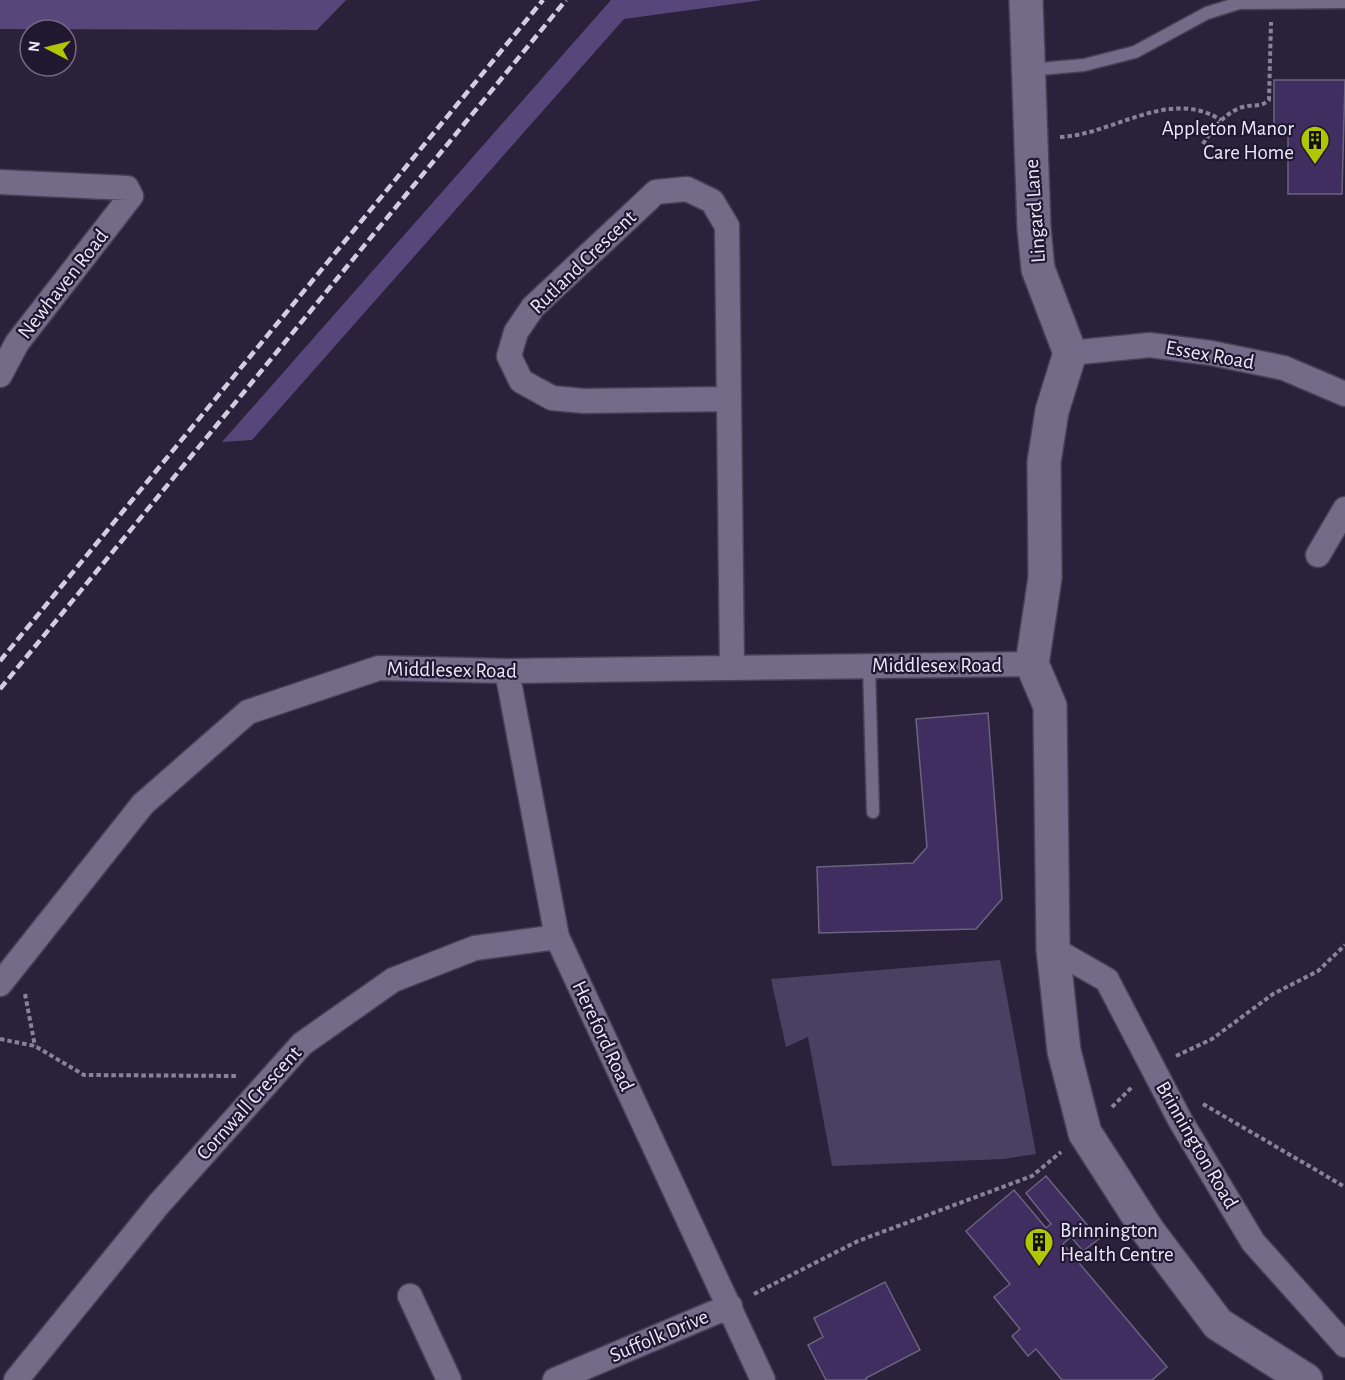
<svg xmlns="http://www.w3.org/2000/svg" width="1345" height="1380" viewBox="0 0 1345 1380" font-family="'Alegreya Sans',sans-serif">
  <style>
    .green { fill: #4a4162 }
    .forest { fill: #564679 }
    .building { fill: #3f2e5f; stroke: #6b6380; stroke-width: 1.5 }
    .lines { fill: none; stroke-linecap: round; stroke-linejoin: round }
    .lane-casing { stroke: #474055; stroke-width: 15 }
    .street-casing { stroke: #474055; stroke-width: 27 }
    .secondary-casing { stroke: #474055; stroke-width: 36 }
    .path { stroke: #898398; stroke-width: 4; stroke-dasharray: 4.5 3; stroke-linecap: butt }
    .lane { stroke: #736b88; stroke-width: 12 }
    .street { stroke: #736b88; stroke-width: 24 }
    .secondary { stroke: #736b88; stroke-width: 33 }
    .rail { stroke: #d1cddf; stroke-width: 4.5; stroke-dasharray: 9 4.5; stroke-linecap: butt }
    .labels { text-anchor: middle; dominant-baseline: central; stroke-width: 4.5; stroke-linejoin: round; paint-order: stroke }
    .poi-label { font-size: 21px; fill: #ebe7f8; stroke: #201831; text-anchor: end }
    .street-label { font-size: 21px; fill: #ebe7f8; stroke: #201831 }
  </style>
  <rect width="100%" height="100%" fill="#2a223b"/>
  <path class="green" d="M1000 960 1036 1154 1003 1159 832 1166 808 1037 786 1047 771 979Z"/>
  <path class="forest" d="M0 0H346L317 30 0 29Z
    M611 0H763L624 19 252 440 222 442Z"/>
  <path class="building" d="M1274 80H1345L1342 194H1288V134H1274Z
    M988 713 1002 899 976 929 819 933 817 867 913 863 927 847 916 719Z
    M1046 1176 1099 1239 1083 1251 1071 1237 1063 1244 1167 1367 1152 1380H1062L1036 1349 1028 1356 1012 1336 1020 1329 994 1297 1010 1284 966 1231 1014 1190 1046 1228 1051 1224 1026 1193Z
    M885 1282 920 1350 866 1378 867 1380H826L808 1345 823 1337 814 1318Z"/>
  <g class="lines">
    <g class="lane-casing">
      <path id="lane" d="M1029 70 1084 65 1135 52 1207 13 1239 3 1345 2
        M869 665 873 812"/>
    </g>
    <g class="street-casing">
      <path id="street" d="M0 182 127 188 131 196 17 343 0 375
        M1070 353 1150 345 1211 353 1284 368 1345 394
        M728 399 584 401 552 398 521 381 509 356 516 332 533 307 656 192 687 189 712 201 727 226 732 667
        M1318 555 1345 509
        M507 671 557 937 763 1380
        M1053 949 1107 980 1180 1120 1253 1242 1345 1345
        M0 984 143 804 248 712 379 668 507 671 1032 664
        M410 1296 449 1380
        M16 1380 158 1205 302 1044 393 980 475 948 557 937
        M555 1380 730 1306"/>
    </g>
    <g class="secondary-casing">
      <path id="secondary" d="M1026 0 1034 228 1038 269 1070 353 1052 411 1044 462 1045 578 1032 664 1050 706 1053 949 1064 1051 1085 1133 1148 1231 1218 1324 1306 1380"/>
    </g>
    <path class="path" d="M1060 137C1113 135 1169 87 1221 120
      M1203 144C1213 128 1226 111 1246 106 1255 105 1261 107 1269 100L1271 22
      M25 994 35 1046
      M0 1039 35 1046 84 1075 237 1076
      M1176 1056 1212 1039 1273 994 1318 971 1345 945
      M1203 1104 1345 1187
      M1112 1107 1132 1087
      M754 1294 858 1241 1032 1176 1061 1152"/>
    <use href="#lane" class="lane"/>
    <use href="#street" class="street"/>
    <use href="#secondary" class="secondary"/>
    <path class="rail" d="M0 661 543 0
      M0 689 566 0"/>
  </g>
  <defs>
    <g id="building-pin" transform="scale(1.5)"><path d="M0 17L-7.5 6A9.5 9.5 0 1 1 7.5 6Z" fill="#b0c503" stroke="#201831"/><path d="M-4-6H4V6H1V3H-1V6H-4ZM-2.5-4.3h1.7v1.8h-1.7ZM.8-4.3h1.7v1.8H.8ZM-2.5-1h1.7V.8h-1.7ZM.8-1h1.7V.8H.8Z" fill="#111"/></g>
  </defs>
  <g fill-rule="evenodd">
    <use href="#building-pin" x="1315" y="140"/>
    <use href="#building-pin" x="1039" y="1242"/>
  </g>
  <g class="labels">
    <g class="poi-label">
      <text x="1294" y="128">Appleton Manor<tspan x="1294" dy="24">Care Home</tspan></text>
      <text x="1060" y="1230" text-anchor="start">Brinnington<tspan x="1060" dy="24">Health Centre</tspan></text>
    </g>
    <g class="street-label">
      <text transform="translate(1035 211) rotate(-94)">Lingard Lane</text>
      <text transform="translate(583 262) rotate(-44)">Rutland Crescent</text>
      <text transform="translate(63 284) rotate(-52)">Newhaven Road</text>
      <text transform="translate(1210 355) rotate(10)">Essex Road</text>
      <text x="937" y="665">Middlesex Road</text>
      <text transform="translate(452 670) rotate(1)">Middlesex Road</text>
      <text transform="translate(603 1036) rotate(65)">Hereford Road</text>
      <text transform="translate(249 1103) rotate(-48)">Cornwall Crescent</text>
      <text transform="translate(1197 1145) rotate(60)">Brinnington Road</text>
      <text transform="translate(659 1336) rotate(-23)">Suffolk Drive</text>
    </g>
  </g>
  <g transform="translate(48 48) rotate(277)"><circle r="28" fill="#201831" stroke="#716b81" stroke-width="1.5"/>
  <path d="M0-4.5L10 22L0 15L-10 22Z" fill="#b0c503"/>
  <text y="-9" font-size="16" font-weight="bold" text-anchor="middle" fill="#ebe7f8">N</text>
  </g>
</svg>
